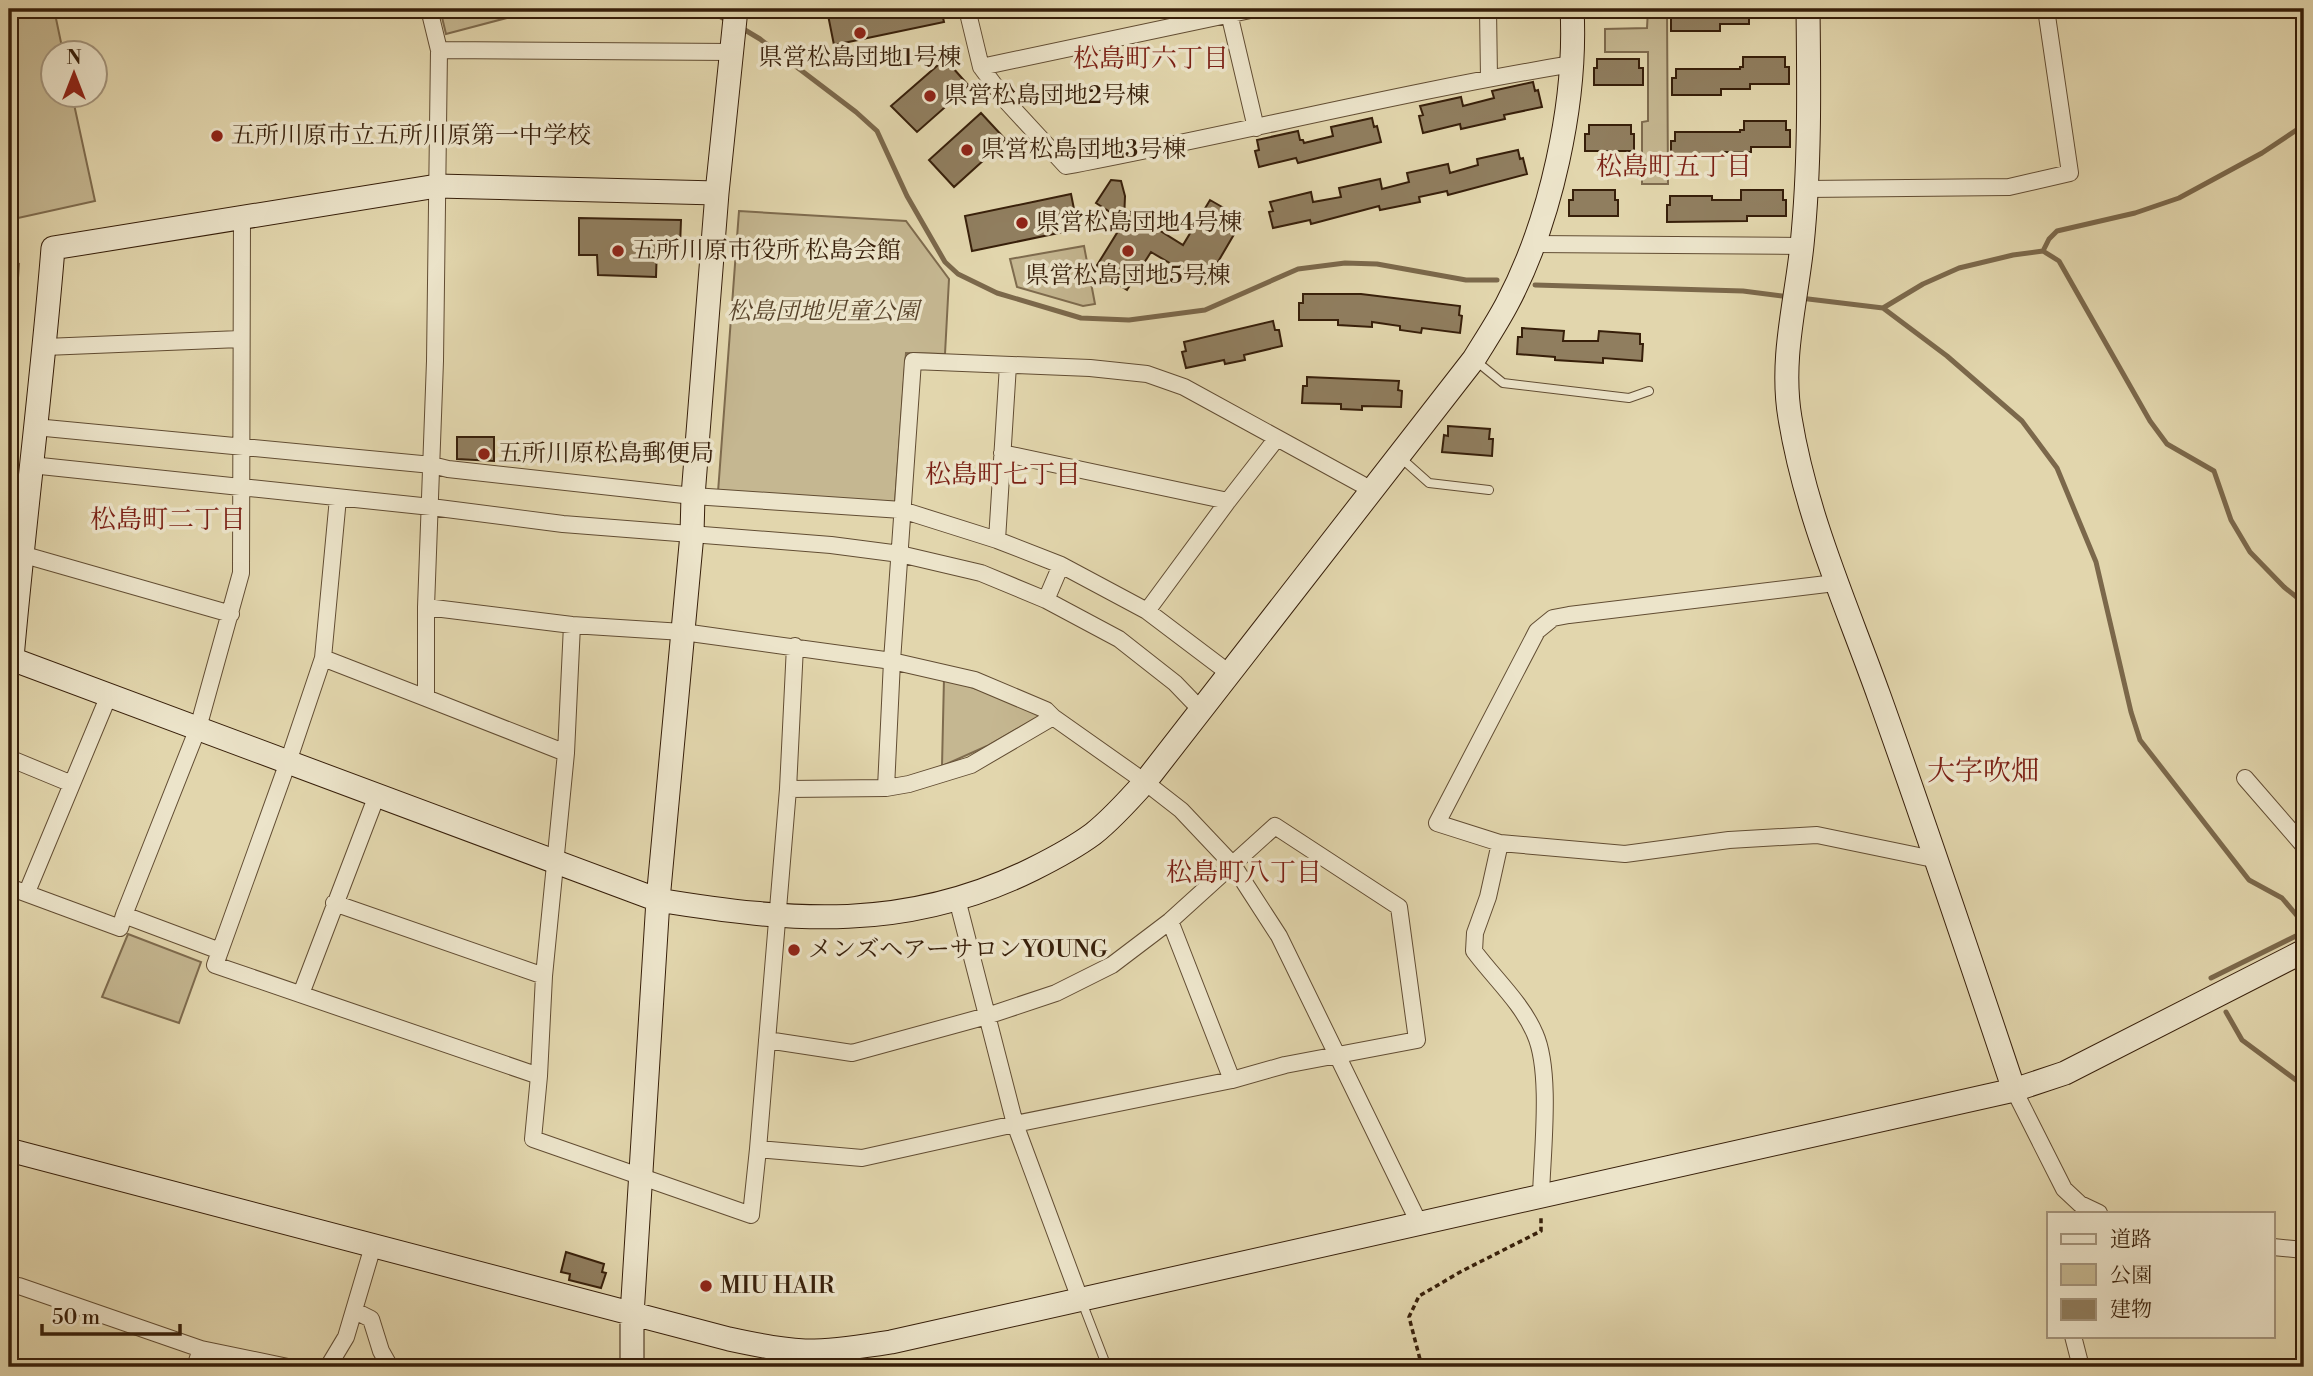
<svg xmlns="http://www.w3.org/2000/svg" width="2313" height="1376" viewBox="0 0 2313 1376" font-family="'Libre Bodoni','Noto Serif JP',serif">
  <style>
    .green { fill: #c5b791; stroke: #7e6b4e; stroke-width: 2 }
    .lines { fill: none; stroke-linecap: round; stroke-linejoin: round }
    .stream { stroke: #7b684b; stroke-width: 5 }
    .building { fill: #907e5f; stroke: #371f0a; stroke-width: 2 }
    .lane-casing { stroke: #624d33; stroke-width: 10 }
    .street-casing { stroke: #624d33; stroke-width: 18 }
    .secondary-casing { stroke: #371f0a; stroke-width: 25 }
    .path { stroke: #371f0a; stroke-width: 3.5; stroke-dasharray: 5 3.5; stroke-linecap: butt }
    .lane { stroke: #ece4ca; stroke-width: 8 }
    .street { stroke: #ece4ca; stroke-width: 16 }
    .secondary { stroke: #ece4ca; stroke-width: 23 }
    .poi-dot { fill: #8f2418; stroke: #ece4ca; stroke-width: 2.5 }
    .labels { text-anchor: middle; dominant-baseline: central; stroke-width: 7; stroke-linejoin: round; paint-order: stroke }
    .poi-label { font-size: 24px; fill: #371f0a; stroke: #ece4ca; text-anchor: start }
    .park-label { font-size: 24px; font-style: italic; fill: #5a452c; stroke: #ece4ca }
    .neighbourhood-label { font-size: 26px; fill: #7a1f14; stroke: #ece4ca }
    .quarter-label { font-size: 28px; fill: #7a1f14; stroke: #ece4ca }
  </style>
  <rect width="100%" height="100%" fill="#e2d6ad"/>
  <filter id="stains"><feTurbulence type="fractalNoise" baseFrequency=".00286" numOctaves="4"/><feColorMatrix values="0 0 0 0 .2 0 0 0 0 .09 0 0 0 0 .02 0 0 0 .5 -.17"/></filter>
  <radialGradient id="worn" r=".72"><stop offset=".6" stop-color="#630" stop-opacity="0"/><stop offset="1" stop-color="#630" stop-opacity=".3"/></radialGradient>
  <path class="green" d="M9 9H54L63 52H52V94L72 95 95 201 9 220Z
    M440 9H541L446 34Z
    M1648 9H1667L1668 184H1642V122L1648 121V52H1605V29L1647 28Z
    M739 211 906 221 949 279 945 354 906 353 895 502 718 492Z
    M1084 246 1095 304 1083 306 1017 287 1010 259Z
    M19 264 9 403V266Z
    M944 678 1037 709 1040 716 987 746 942 766Z
    M128 934 201 962 179 1023 102 997Z"/>
  <g class="lines">
    <path class="stream" d="M707 9 728 21
      M740 27 760 39 856 112 877 131 907 196 945 262 958 274 997 293 1081 318 1129 320 1205 310 1298 269 1345 263 1377 264 1466 280H1497
      M2043 251 2049 239 2057 231 2135 213 2179 198 2262 153 2304 125
      M1535 285 1743 291 1790 297
      M1800 298 1883 308 1947 356 2022 421 2057 468 2096 562 2131 712 2140 740 2249 880 2282 898 2304 924
      M1883 308 1923 284 1959 268 2013 255 2043 251 2059 261 2150 421 2167 444 2214 471 2231 520 2250 552 2284 587 2304 603
      M2211 978 2304 932
      M2226 1012 2242 1040 2304 1086"/>
  </g>
  <path class="building" d="M858 9H941L944 22 834 45 828 15Z
    M1675 9H1749V24H1720V31H1671V14H1675Z
    M1743 57H1785V67H1789V84H1750V89H1721V95H1672V78H1676V69H1740V67H1743Z
    M945 59 969 86 917 132 891 106Z
    M1597 59H1639V68H1643V85H1594V68H1597Z
    M1533 82 1535 91 1538 90 1542 107 1504 115 1505 119 1461 129 1460 124 1423 133 1419 116 1423 115 1420 106 1461 97 1463 106 1494 98 1492 91Z
    M981 113 1006 140 954 187 929 160Z
    M1372 118 1374 127 1377 126 1381 142 1298 163 1296 158 1259 167 1255 151 1259 150 1257 140 1298 131 1300 140H1303L1304 143 1333 136 1331 127Z
    M1744 121H1786V130H1790V147H1751V152H1721V158H1671V141H1675V132H1740V130H1744Z
    M1589 125H1631V134H1634V151H1585V134H1589Z
    M1518 150 1520 159 1523 158 1527 174 1448 195 1447 191 1419 197 1420 202 1380 210 1379 206 1311 224 1310 220 1273 228 1269 212 1273 211 1270 202 1311 192 1313 202 1341 197 1339 188 1380 179 1382 189 1409 182 1407 173 1448 164 1450 173 1478 165 1477 159Z
    M1111 180 1121 181 1125 196 1124 221 1096 203Z
    M1573 190H1615V200H1618V216H1569V200H1573Z
    M1741 190H1783V200H1786V216H1747V221L1667 222V205H1670V196H1712V200H1741Z
    M1071 194 1078 229 972 251 965 216Z
    M1210 200 1243 219 1205 284 1151 252 1127 290 1094 270 1130 212 1183 245Z
    M579 218 681 220 680 247 657 246 656 277 598 275 597 255H579Z
    M1303 294H1361L1460 306 1459 315 1462 316 1460 333 1422 328 1421 333 1400 330V326L1372 322V327L1338 325V320H1299V303H1303Z
    M1273 321 1275 330H1279L1282 346 1244 355 1245 360 1225 364 1224 360 1186 368 1182 352 1186 351 1184 342Z
    M1522 328 1564 331 1563 341H1598L1599 331 1640 334V344H1643L1642 361 1603 358V363L1555 360V357L1517 354 1518 337H1522Z
    M1307 377 1399 381 1398 390 1402 391 1401 407 1362 406V410L1341 409V404L1302 403 1303 386H1307Z
    M1448 426 1490 429 1489 439H1493L1492 456 1442 452 1444 435 1448 436Z
    M457 437H494V461L457 459Z
    M566 1252 604 1264 602 1272 606 1273 601 1288 569 1280 570 1274 561 1272Z"/>
  <g class="lines">
    <g class="lane-casing">
      <path id="lane" d="M1476 361 1503 383 1629 398 1649 391
        M1401 458 1429 483 1489 490
        M1082 1302 1107 1367"/>
    </g>
    <g class="street-casing">
      <path id="street" d="M429 9 439 50 435 361 426 607V698L566 753 544 976 539 1076
        M967 9 981 67 1007 102 1066 166C1235 134 1402 92 1572 64
        M1228 9 1256 128
        M1488 9 1489 78
        M439 50 732 52
        M981 67 1255 9
        M1806 189 2009 187 2070 173 2046 9
        M1533 244 1802 246
        M45 347 240 339
        M35 427 432 465 448 469 693 496 902 510 997 540 1061 565 1147 611 1229 673
        M1002 453 1228 501
        M31 465 431 507 563 524 831 545 900 554 981 573 1046 600 1119 639 1175 683 1201 710
        M338 498 323 658 288 762 215 965 539 1076 533 1139 751 1215 758 1149 862 1158 1015 1124 1232 1080 1285 1065 1417 1040 1399 907 1275 826 1170 921 1112 965 1056 993 987 1016 852 1053 767 1040
        M997 540 1008 365
        M21 554 231 614
        M1046 600 1061 565
        M426 607 572 625 683 632 892 661 975 680 1046 710 1053 717 1145 782 1181 810 1233 865 1279 936 1419 1223
        M1147 611 1228 501 1277 438
        M323 658 426 698
        M566 753 572 625
        M9 758 72 784
        M2245 778 2304 846
        M886 788 892 661 913 361 1090 368 1147 374 1184 387 1372 490
        M788 789 886 788 909 784 971 765 1053 717
        M1500 843 1625 854 1729 840 1817 835 1938 860
        M9 887 120 928 124 915 220 951
        M27 892 109 695
        M957 899 1015 1124 1080 1299
        M334 903 544 976
        M124 915 198 728 241 573 242 216
        M1170 921 1232 1080
        M301 994 377 795
        M2014 1090 2064 1189 2080 1204 2099 1213
        M758 1149 788 789 795 646
        M1541 1196C1542 1153 1552 1072 1535 1034 1522 1003 1494 978 1474 951L1475 933 1488 897 1500 843 1437 823 1537 631 1553 618 1569 615 1835 583
        M2273 1247 2304 1250
        M19 1286 201 1349
        M355 1311 371 1319 381 1351 390 1367
        M2073 1336 2081 1367
        M195 1367 201 1349 288 1367
        M328 1367 346 1337 373 1246"/>
    </g>
    <g class="secondary-casing">
      <path id="secondary" d="M1808 9C1809 87 1810 167 1802 245 1796 303 1780 359 1790 418 1806 516 1846 604 1879 696 1926 827 1970 959 2014 1090
        M9 658 658 900C792 922 906 932 1033 869 1053 859 1074 848 1093 834 1112 819 1129 800 1145 782L1474 359C1485 341 1497 323 1507 304 1551 221 1577 102 1572 9
        M12 658C24 521 42 385 53 248L437 186 717 193
        M9 1150 729 1339C757 1345 786 1351 815 1351 841 1350 866 1346 891 1342L2014 1090 2065 1073 2304 951
        M632 1367V1315L658 900 692 534 693 496 717 193 736 9"/>
    </g>
    <path class="path" d="M1422 1367 1409 1317 1419 1296 1462 1271 1541 1231V1216"/>
    <use href="#lane" class="lane"/>
    <use href="#street" class="street"/>
    <use href="#secondary" class="secondary"/>
  </g>
  <g class="poi-dot">
    <circle cx="860" cy="33" r="7"/>
    <circle cx="930" cy="96" r="7"/>
    <circle cx="217" cy="136" r="7"/>
    <circle cx="967" cy="150" r="7"/>
    <circle cx="1022" cy="223" r="7"/>
    <circle cx="618" cy="251" r="7"/>
    <circle cx="1128" cy="251" r="7"/>
    <circle cx="484" cy="454" r="7"/>
    <circle cx="794" cy="950" r="7"/>
    <circle cx="706" cy="1286" r="7"/>
  </g>
  <g class="labels">
    <g class="poi-label">
      <text x="860" y="58" text-anchor="middle">県営松島団地1号棟</text>
      <text x="944" y="96">県営松島団地2号棟</text>
      <text x="231" y="136">五所川原市立五所川原第一中学校</text>
      <text x="981" y="150">県営松島団地3号棟</text>
      <text x="1036" y="223">県営松島団地4号棟</text>
      <text x="632" y="251">五所川原市役所 松島会館</text>
      <text x="1128" y="276" text-anchor="middle">県営松島団地5号棟</text>
      <text x="498" y="454">五所川原松島郵便局</text>
      <text x="808" y="950">メンズヘアーサロンYOUNG</text>
      <text x="720" y="1286">MIU HAIR</text>
    </g>
    <g class="park-label">
      <text x="823" y="312">松島団地児童公園</text>
    </g>
    <g class="neighbourhood-label">
      <text x="1151" y="59">松島町六丁目</text>
      <text x="1674" y="167">松島町五丁目</text>
      <text x="1003" y="475">松島町七丁目</text>
      <text x="168" y="520">松島町二丁目</text>
      <text x="1244" y="873">松島町八丁目</text>
    </g>
    <g class="quarter-label">
      <text x="1983" y="771">大字吹畑</text>
    </g>
  </g>
  <rect width="2313" height="1376" fill="none" stroke="#e2d6ad" stroke-width="35"/>
  <rect x="10" y="10" width="2292" height="1355" fill="none" stroke="#371f0a" stroke-width="3.5"/>
  <rect x="18" y="18" width="2278" height="1341" fill="none" stroke="#371f0a" stroke-width="2"/>
  <rect x="2047" y="1212" width="228" height="126" fill="#ece4ca" stroke="#a4957d" stroke-width="2"/>
  <rect x="2061" y="1234" width="35" height="10" fill="#ece4ca" stroke="#a4957d" stroke-width="2"/>
  <text x="2110" y="1246" font-size="21" fill="#371f0a">道路</text>
  <rect x="2061" y="1264" width="35" height="21" fill="#c5b791" stroke="#a4957d" stroke-width="2"/>
  <text x="2110" y="1282" font-size="21" fill="#371f0a">公園</text>
  <rect x="2061" y="1299" width="35" height="21" fill="#907e5f" stroke="#a4957d" stroke-width="2"/>
  <text x="2110" y="1316" font-size="21" fill="#371f0a">建物</text>
  <g transform="translate(74 74)"><circle r="33" fill="#ece4ca" stroke="#a4957d" stroke-width="2"/>
  <path d="M0-5L12 26L0 18L-12 26Z" fill="#8f2418"/>
  <text y="-10" font-size="19" font-weight="bold" text-anchor="middle" fill="#371f0a">N</text>
  </g>
  <path d="M42 1324v10h138v-10" fill="none" stroke="#371f0a" stroke-width="3.5"/>
  <text x="52" y="1324" font-size="21" fill="#371f0a" stroke="#ece4ca" stroke-width="5" paint-order="stroke">50 m</text>
  <rect width="100%" height="100%" filter="url(#stains)"/>
  <rect width="100%" height="100%" fill="url(#worn)"/>
</svg>
